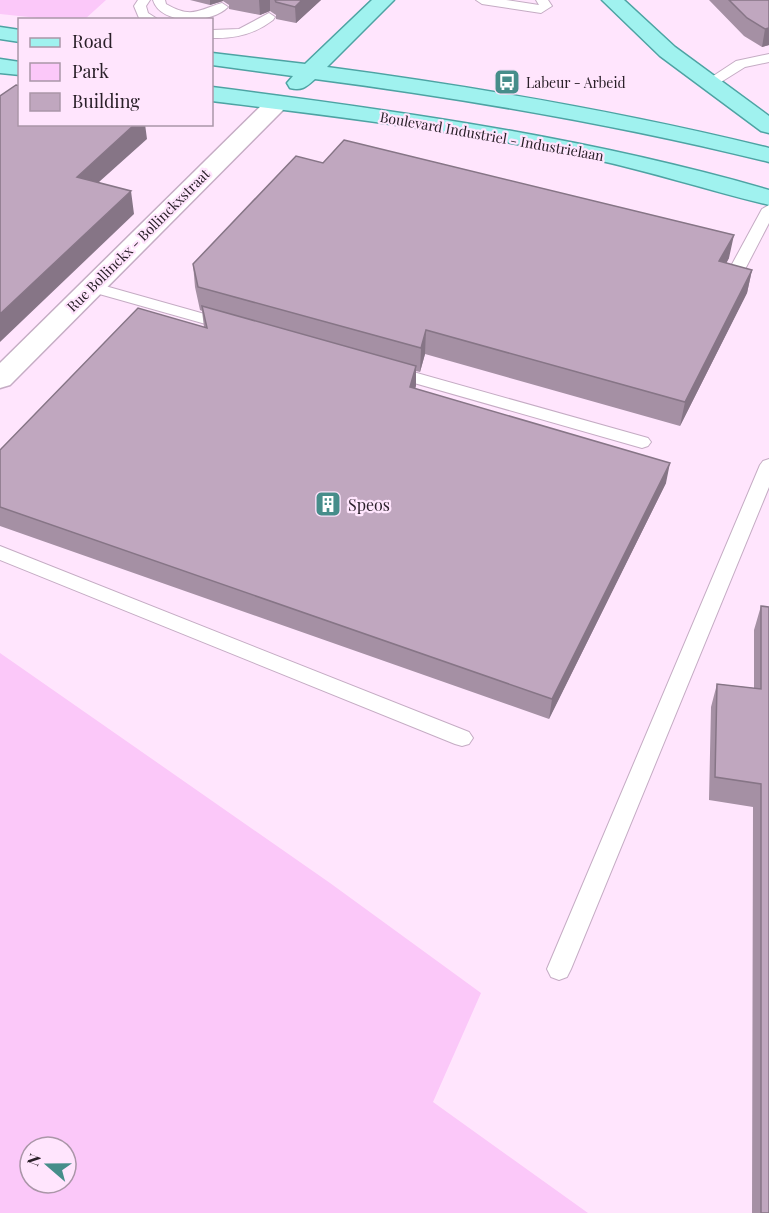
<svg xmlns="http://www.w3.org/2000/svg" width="769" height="1213" viewBox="0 0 769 1213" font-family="'Playfair Display',serif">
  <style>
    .green { fill: #fbc8f9; fill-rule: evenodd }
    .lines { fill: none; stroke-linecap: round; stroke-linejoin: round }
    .lane-casing { stroke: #c5acc4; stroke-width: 2 }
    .street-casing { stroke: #c5acc4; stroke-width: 3 }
    .primary-casing { stroke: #4da3a3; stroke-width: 3 }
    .lane { fill: #fff; fill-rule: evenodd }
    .street { fill: #fff; fill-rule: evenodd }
    .primary { fill: #a0f2ef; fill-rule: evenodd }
    .wall { fill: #a590a4 }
    .shaded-wall { fill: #867586 }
    .building { fill: #c0a7bf; stroke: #867586; stroke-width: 1.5 }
    .labels { text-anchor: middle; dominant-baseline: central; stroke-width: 4.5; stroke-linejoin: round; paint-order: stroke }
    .far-poi-label { font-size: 14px; fill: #2a2029; stroke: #ffe5fd; text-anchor: start }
    .far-street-label { font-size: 14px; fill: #2a2029; stroke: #ffe5fd }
    .poi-label { font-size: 16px; fill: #2a2029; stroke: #ffe5fd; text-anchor: start }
  </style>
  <rect width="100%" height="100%" fill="#ffe5fd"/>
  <path class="green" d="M0 0H106L84 20 48 19 0 14Z
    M0 653 330 883 481 993 433 1102 588 1213H0ZM30 1147H66V1183H30Z"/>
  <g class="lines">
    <g class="lane-casing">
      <path id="lane" d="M138 0H150L146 6 148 13 159 20 139 18 134 6Z
        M153 0H165L166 4C192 19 198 10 222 3L228 7C212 24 161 26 153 0Z
        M476 0H506L539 5 536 0H548L552 6 541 13 482 4Z
        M269 13 275 17 273 20C255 34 235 39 212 38V30L239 29Z
        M769 54V62L745 67 713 87 708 88 701 84 736 61Z
        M769 205V223L740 279 737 282H727L724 279 762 209Z
        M91 282 233 322 235 325 227 330 85 290 83 287 85 284Z
        M392 366 648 438 651 442 648 446 642 448 386 375 384 371 386 367Z
        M769 459V487L571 969 567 977 559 980 551 977 547 969 760 465 763 461Z
        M0 546 469 732 473 738 469 744 462 746 455 744 0 560Z"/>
    </g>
    <g class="street-casing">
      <path id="street" d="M277 96 285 98 288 103 285 108 10 385 0 388V363L269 98Z"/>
    </g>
    <g class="primary-casing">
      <path id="primary" d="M372 0H394L327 67C476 87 623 112 769 148V162C619 125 468 99 315 79 306 87 302 91 290 88L287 83 293 76 212 65V53L305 64Z
        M602 0H624L675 47 769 116V133L761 131 660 56Z
        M0 27 20 30V42L0 39Z
        M0 59 20 62V75L0 73Z
        M212 87C400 111 586 137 769 190V205C710 191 653 172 593 159 468 132 340 117 212 101Z"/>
    </g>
    <use href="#lane" class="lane"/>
    <use href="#street" class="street"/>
    <use href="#primary" class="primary"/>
  </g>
  <path class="wall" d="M190 0H321L296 23 276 19V15L270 11 260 15 229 9V5L223 1 210 5Z
    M709 0H769V45L762 47 744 36Z
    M729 258 726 263 752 270 747 293 680 426 425 354 420 372 416 371 415 389 666 483 549 719 0 526V450L204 327 202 311 200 310 195 287 193 264Z
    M761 606 769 1213H752L753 807 709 800 711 707 717 684 754 688V630Z"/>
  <path class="shaded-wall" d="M210 0H223V1L210 5Z
    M259 0H270V11L260 15Z
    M302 0H321L296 23 295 7Z
    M769 28V45L762 47 765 29Z
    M135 124H145L147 139 80 199 77 177Z
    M131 191 134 214 0 342V314Z
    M734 235 729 258 715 285 719 261Z
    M752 270 747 293 680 426 685 402Z
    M426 330 425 354 420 372 421 348Z
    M416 366V386L410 407V387Z
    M670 463 666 483 549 719 552 699Z"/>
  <path class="building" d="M275 0H302L295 7 276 2Z
    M729 0H769V28L765 29 747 18Z
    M16 85 20 86V124H135L77 177 131 191 0 314V96Z
    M344 140 734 235 719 261 752 270 685 402 426 330 421 348 198 287 193 264 296 156 323 163Z
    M202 306 416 366 410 387 670 463 552 699 0 507V450L138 308 207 328Z
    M761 606 769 607V1213H761V784L715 777 717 684 761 689Z"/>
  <defs>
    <g id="bus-square" transform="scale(1.35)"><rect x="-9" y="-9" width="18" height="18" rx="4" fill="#468d8a" stroke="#ffe5fd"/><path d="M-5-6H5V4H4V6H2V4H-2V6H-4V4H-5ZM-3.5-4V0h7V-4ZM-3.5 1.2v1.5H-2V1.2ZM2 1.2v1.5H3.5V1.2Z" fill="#fff"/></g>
    <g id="building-square" transform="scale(1.35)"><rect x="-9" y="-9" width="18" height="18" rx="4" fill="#468d8a" stroke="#ffe5fd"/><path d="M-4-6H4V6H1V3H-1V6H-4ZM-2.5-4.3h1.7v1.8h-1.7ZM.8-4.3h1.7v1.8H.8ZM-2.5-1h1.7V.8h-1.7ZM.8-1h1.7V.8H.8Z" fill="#fff"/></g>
  </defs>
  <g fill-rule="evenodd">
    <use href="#bus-square" x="507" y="82"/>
    <use href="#building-square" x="328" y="504"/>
  </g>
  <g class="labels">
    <g class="far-poi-label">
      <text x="526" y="82">Labeur - Arbeid</text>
    </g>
    <g class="far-street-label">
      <text transform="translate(492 136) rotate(10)">Boulevard Industriel - Industrielaan</text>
      <text transform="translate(138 240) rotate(-45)">Rue Bollinckx - Bollinckxstraat</text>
    </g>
    <g class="poi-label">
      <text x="348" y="504">Speos</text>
    </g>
  </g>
  <rect x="18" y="18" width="195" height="108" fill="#ffe5fd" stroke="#aa96a8" stroke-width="1.5"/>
  <rect x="30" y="38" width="30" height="9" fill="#a0f2ef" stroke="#aa96a8" stroke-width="1.5"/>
  <text x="72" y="48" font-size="18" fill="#2a2029">Road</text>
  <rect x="30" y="63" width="30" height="18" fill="#fbc8f9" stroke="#aa96a8" stroke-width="1.5"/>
  <text x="72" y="78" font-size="18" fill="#2a2029">Park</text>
  <rect x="30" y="93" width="30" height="18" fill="#c0a7bf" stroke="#aa96a8" stroke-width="1.5"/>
  <text x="72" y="108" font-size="18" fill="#2a2029">Building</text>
  <g transform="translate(48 1165) rotate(290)"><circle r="28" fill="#ffe5fd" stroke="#aa96a8" stroke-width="1.5"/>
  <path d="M0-4.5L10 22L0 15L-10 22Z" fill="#468d8a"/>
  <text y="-9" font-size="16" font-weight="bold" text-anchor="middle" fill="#2a2029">N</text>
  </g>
</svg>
